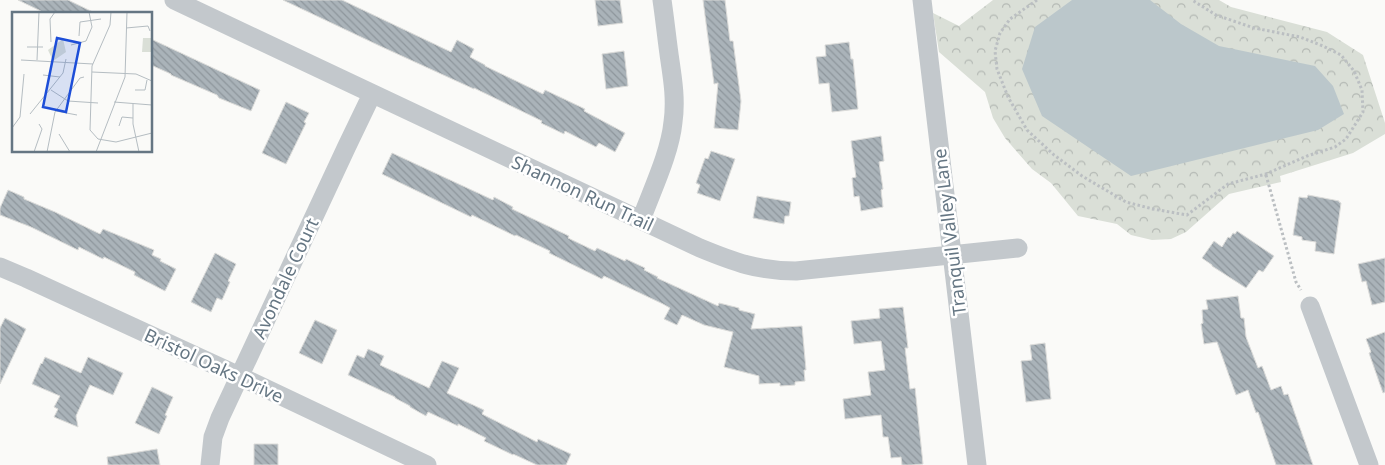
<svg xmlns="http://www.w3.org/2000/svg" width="1385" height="465" viewBox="0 0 1385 465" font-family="'Noto Sans',sans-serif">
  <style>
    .forest { fill: url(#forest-crowns) }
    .water { fill: #bbc7cb }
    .building { fill: url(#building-back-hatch); stroke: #dcdcda }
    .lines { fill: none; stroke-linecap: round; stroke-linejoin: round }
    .path { stroke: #bbbfc2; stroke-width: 3; stroke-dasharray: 2.5 2.5; stroke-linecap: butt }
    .minor { stroke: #c3c8cc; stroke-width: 19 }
    .labels { text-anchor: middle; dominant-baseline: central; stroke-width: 5; stroke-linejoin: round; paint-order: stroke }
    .street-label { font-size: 18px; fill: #657683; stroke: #fff }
    .inset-road { fill: none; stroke: #b5bdc2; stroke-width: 1 }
    .view { fill: #1d4ed8; fill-opacity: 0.15; stroke: #1d4ed8; stroke-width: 2.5 }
    .inset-edge { fill: none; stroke: #657683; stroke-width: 2.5 }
  </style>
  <defs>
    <pattern id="forest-crowns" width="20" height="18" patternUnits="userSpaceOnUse" patternTransform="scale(1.25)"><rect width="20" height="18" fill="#dadfd7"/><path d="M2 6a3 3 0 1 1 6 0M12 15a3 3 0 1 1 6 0" fill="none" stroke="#b4b9b4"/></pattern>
    <pattern id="building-back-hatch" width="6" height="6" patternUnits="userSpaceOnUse" patternTransform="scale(1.25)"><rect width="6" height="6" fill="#aab3b9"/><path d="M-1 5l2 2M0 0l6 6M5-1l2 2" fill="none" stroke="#8e969c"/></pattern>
  </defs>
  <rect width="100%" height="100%" fill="#fafaf8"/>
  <path class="forest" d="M993 0H1219L1231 7 1327 32 1363 55 1385 123V134L1353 153 1280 176 1281 182 1229 194 1186 232 1171 239 1152 240 1131 235 1117 224 1078 216 1051 183 1032 169 1005 138 993 118 985 92 939 52 933 13 959 26Z"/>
  <path class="water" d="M1072 0H1150L1181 24 1219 46 1315 66 1333 86 1344 114 1318 130 1131 176 1042 116 1022 69 1035 27Z"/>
  <path class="building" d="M18 0H68L97 14H47Z
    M283 0H342L451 52 457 40 474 49 470 57 485 65V66L543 94 545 90 585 109 584 111 625 133 615 152 599 143 596 147 565 131 564 134 541 123 542 121 474 88V89L380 46Z
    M595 0H620L623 23 598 26Z
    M703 0H725L730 41H733L741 101 738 130 714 128 718 83 714 84Z
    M151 39 260 90 251 111 219 98 217 95 171 75V74L151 65Z
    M849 42 851 59H853L858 109 832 112 829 83 819 84 816 57 826 56 825 45Z
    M624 51 628 86 606 89 602 54Z
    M286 102 309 113 304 122 306 123 286 164 262 153Z
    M881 136 884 161 879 162 883 189 881 190 883 207 861 211 859 196 854 197 852 178 856 177 851 141Z
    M711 151 735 159 720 201 697 193 700 185 696 183 705 158 708 159Z
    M392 153 493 200 494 197 513 207 512 209 569 236 568 238 595 251 597 248 625 261 626 259 645 268 644 270 658 277 657 278 718 306 719 303 739 308V310L755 314 751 329 802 326 806 370H804L805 381 795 382V385L780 386V383L759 384V376L724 367 733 332 704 325 682 315 677 325 664 319 670 308 663 304 604 276 602 279 549 253 550 251 516 235 515 236 472 215 471 217 382 174Z
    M8 190 24 197V199L55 212 100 234 103 229 154 250 152 255 161 259 160 261 176 269 165 291 134 275 135 272 104 257 103 259 79 247 78 250 31 227 0 215V208Z
    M1308 195 1339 201V202L1341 203 1334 254 1315 251 1316 242 1302 240V237L1293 235 1299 197 1307 198Z
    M757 196 791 202 789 216H785L784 224 753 218Z
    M1237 231 1274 256 1263 272 1259 270 1246 288 1212 266V265L1202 258 1214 241 1222 247 1228 237 1230 238 1233 233 1235 234Z
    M215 253 236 264 228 281 230 282 222 300 217 298 211 312 191 302Z
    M1385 258V302L1372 305 1366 281 1362 282 1358 264Z
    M1238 296 1241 318H1244L1246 337 1258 368 1262 366 1271 390 1281 386 1284 395 1288 394 1313 465H1276L1258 412 1256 413 1248 390 1236 395 1217 342 1204 344 1201 324 1203 323 1202 310 1208 309 1206 300Z
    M903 307 908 348H905L910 389 915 388 923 464 911 465H902L901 457 891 458 888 437H883L881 415 845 419 843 399 871 395 868 372 885 370 881 341 854 344 851 321 880 318 879 309Z
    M5 318 26 329 0 384V328Z
    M315 320 337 330 322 364 299 353Z
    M1385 332V392L1383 393 1369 353 1371 352 1366 339Z
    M1045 343 1051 399 1026 402 1021 361 1032 360 1030 345Z
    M368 349 384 356 380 365 429 388 442 361 459 368 447 393 484 410 482 414 537 442 538 439 571 454 566 465H537L513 454V455L484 441 486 438 458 424V426L428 412 426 416 410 407V406L395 398V397L348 375 357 355 364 358Z
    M45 357 81 373 88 357 123 373 113 395 90 385 76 416 78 427 54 417 58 409 54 407 60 396 32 384 41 363 42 364Z
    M152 387 173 397 165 415 167 416 159 434 135 423Z
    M254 444H278V465H254Z
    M157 449 160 465H108L107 457Z"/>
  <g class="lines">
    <path class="path" d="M1037 0 1010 19 1000 33 995 51 997 69 1008 97 1027 130 1054 155 1082 176 1126 202 1153 209 1187 215 1228 184 1266 174 1307 156 1335 147 1346 139 1363 112 1362 90 1354 71 1341 55 1323 46 1300 37 1254 28 1216 15 1192 0
      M1266 175 1296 282 1301 290"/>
    <path class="minor" d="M174 0 700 248C734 262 758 271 796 271L1018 248
      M922 0 977 465
      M641 220C652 190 670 153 673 122 676 101 673 81 670 61 667 41 665 20 662 0
      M0 267 26 278 239 376 427 465
      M1310 306 1369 465
      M210 465 213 437 220 418 347 146 372 94"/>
  </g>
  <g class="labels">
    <g class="street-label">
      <text transform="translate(583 193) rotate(25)">Shannon Run Trail</text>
      <text transform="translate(949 232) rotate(-97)">Tranquil Valley Lane</text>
      <text transform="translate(285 278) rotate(-65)">Avondale Court</text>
      <text transform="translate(214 365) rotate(25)">Bristol Oaks Drive</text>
    </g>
  </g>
  <g transform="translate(12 12)">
    <rect width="140" height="140" fill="#fafaf8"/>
    <path d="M131 26H140V40H130ZM51 27 54 40 41 49 36 38Z" fill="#dadfd7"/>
    <path class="inset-road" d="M99 0 98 13 80 54 78 118 86 127 104 130 140 121M114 16 136 14 138 19M67 24 68 10 89 7M39 30 38 7 43 0M59 33 74 29 80 15 77 0M15 35H31M9 48 81 52M25 48 27 0M80 60 124 62 140 69M31 63 48 65M39 78 56 89 86 91M123 78H133L135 68M102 90 140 93M121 92V112L127 140M44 99 65 103M18 102 51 61 54 47M107 114 110 105 121 106M0 116 8 105 12 62M47 122 58 140M22 140 30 117 27 112M35 140 43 100 68 66 72 65M61 140H84M84 140 113 65 115 0"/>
    <path class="view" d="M45 26 68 31 54 100 31 95Z"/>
    <rect width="140" height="140" class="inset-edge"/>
  </g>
</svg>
